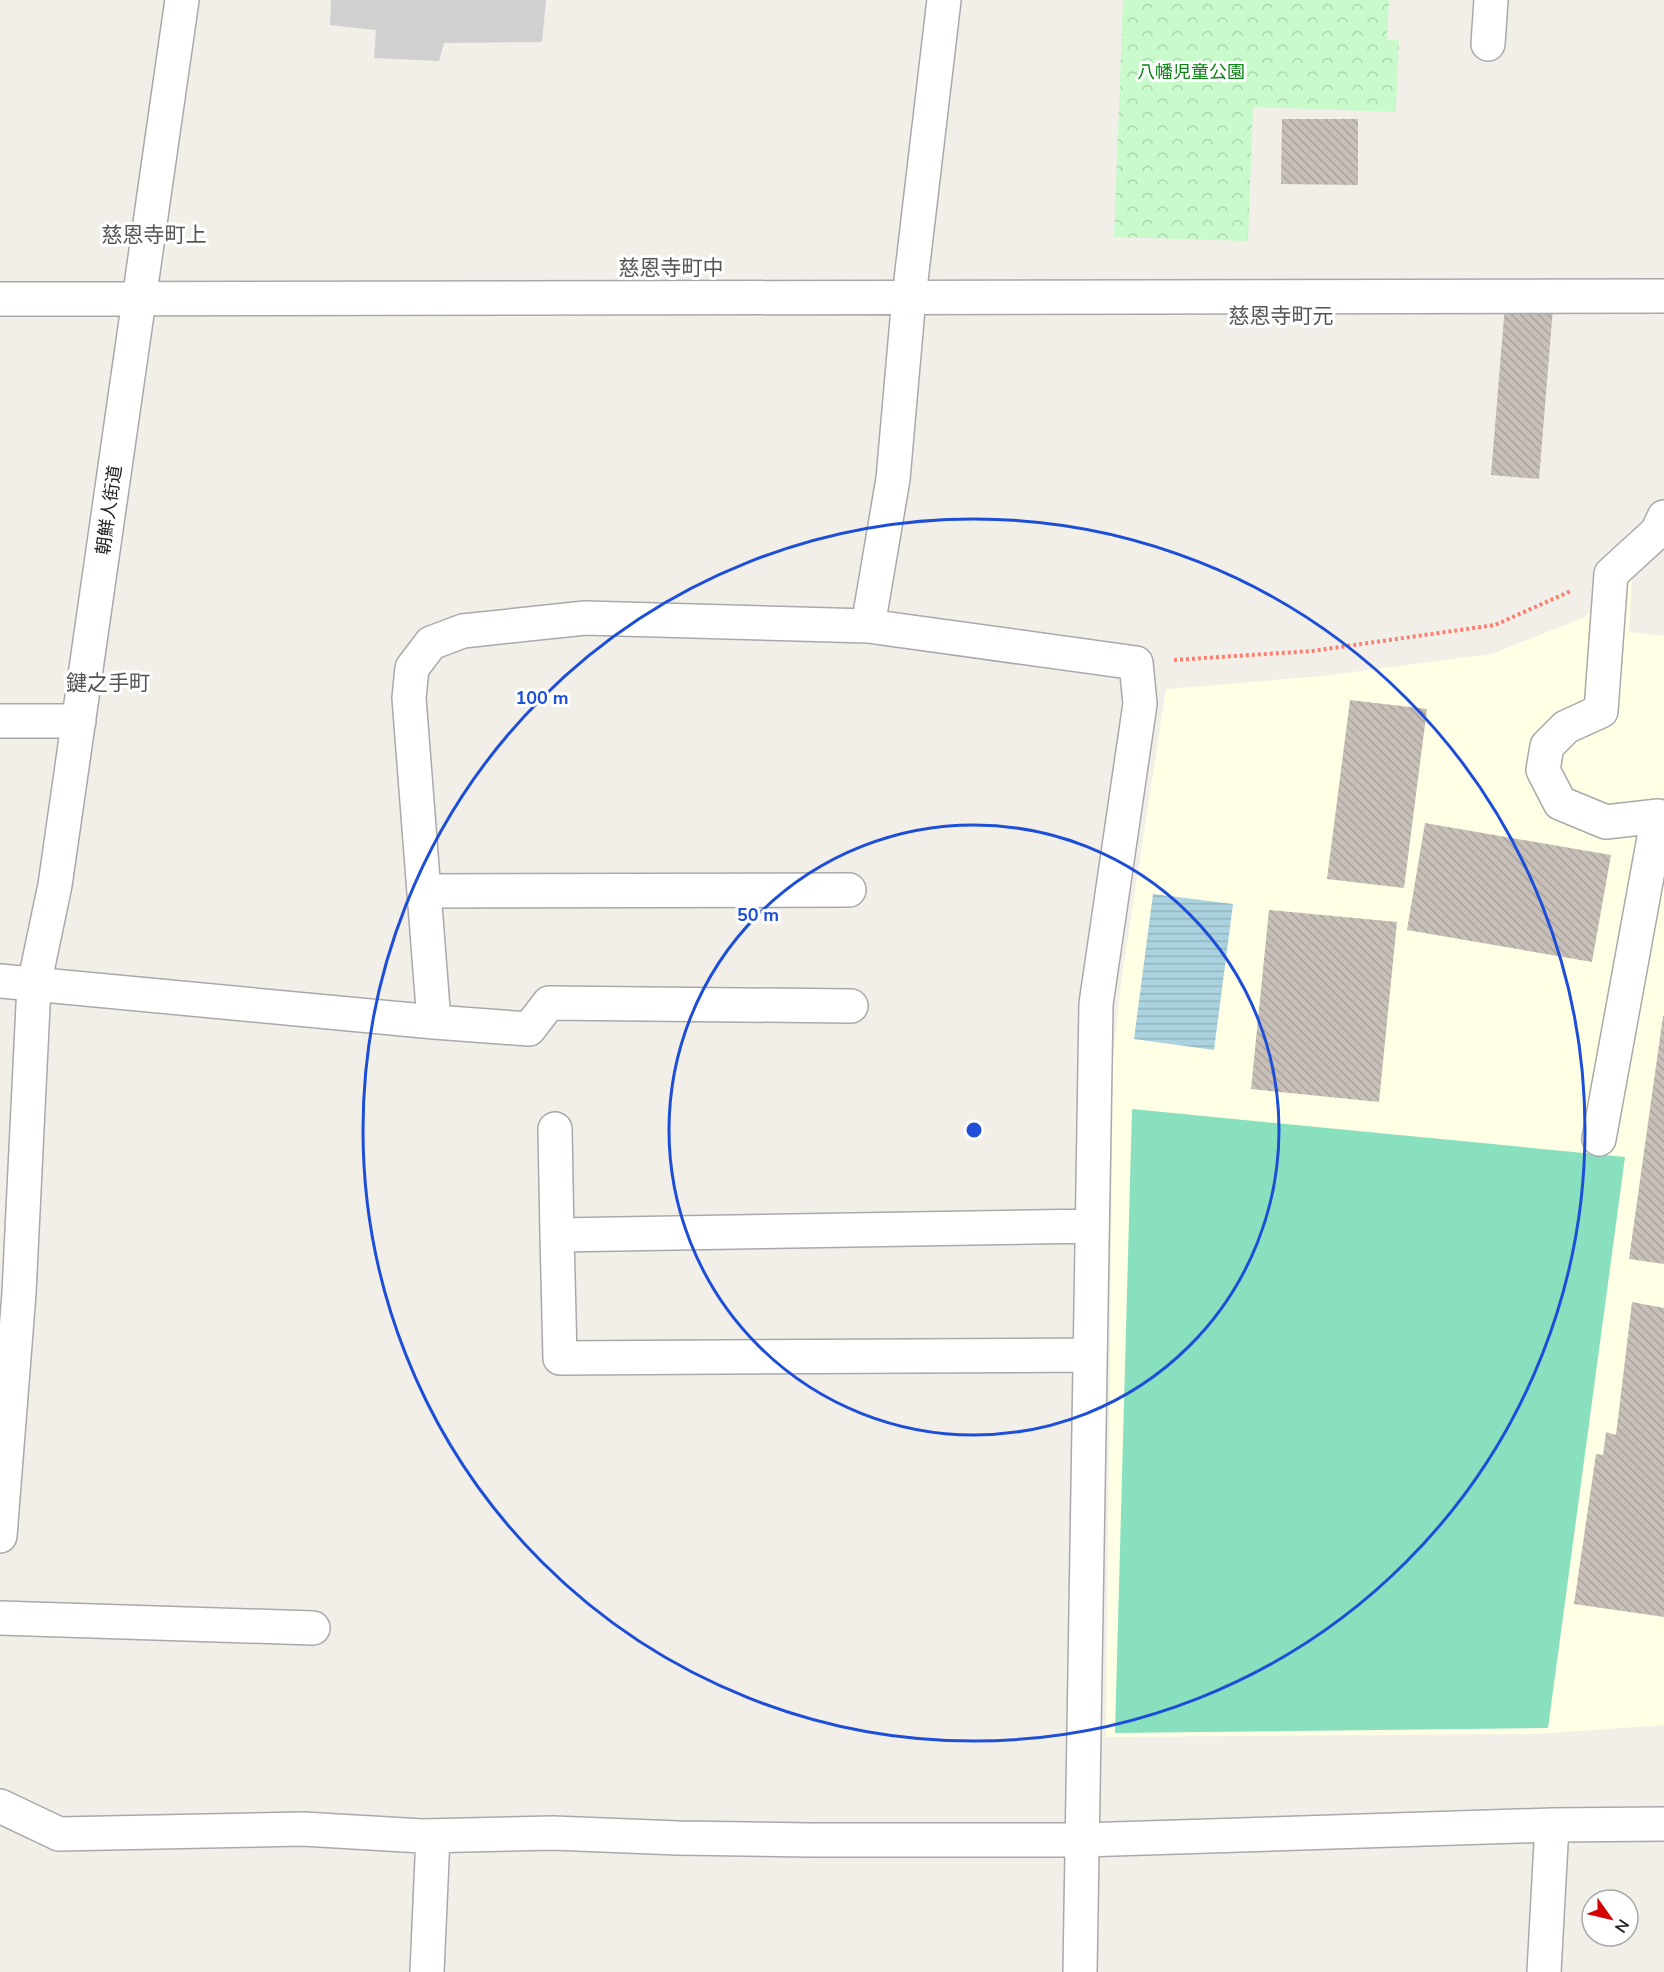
<svg xmlns="http://www.w3.org/2000/svg" width="1664" height="1972" viewBox="0 0 1664 1972" font-family="'Nunito Sans','Noto Sans JP',sans-serif">
  <style>
    .education { fill: #ffffe5 }
    .religious { fill: #d0d0d0 }
    .park { fill: url(#park-crowns) }
    .pitch { fill: #88e0be }
    .water { fill: url(#water-rules) }
    .building { fill: url(#building-back-hatch) }
    .lines { fill: none; stroke-linecap: round; stroke-linejoin: round }
    .minor-casing { stroke: #a9a9a9; stroke-width: 36 }
    .path { stroke: #fa8072; stroke-width: 4; stroke-dasharray: 3 3; stroke-linecap: butt }
    .minor { stroke: #fff; stroke-width: 33 }
    .ring { fill: none; stroke: #1d4ed8; stroke-width: 3 }
    .labels { text-anchor: middle; dominant-baseline: central; stroke-width: 6; stroke-linejoin: round; paint-order: stroke }
    .park-label { font-size: 18px; fill: #0c8416; stroke: #fff }
    .street-label { font-size: 18px; fill: #222; stroke: #fff }
    .quarter-label { font-size: 21px; fill: #555; stroke: #fff }
    .centre { fill: #1d4ed8; stroke: #fff; stroke-width: 3 }
    .ring-label { font-size: 18px; text-anchor: middle; font-weight: bold; fill: #1d4ed8; stroke: #fff; stroke-width: 6; stroke-linejoin: round; paint-order: stroke }
  </style>
  <defs>
    <pattern id="park-crowns" width="20" height="18" patternUnits="userSpaceOnUse" patternTransform="scale(1.5)"><rect width="20" height="18" fill="#c8facc"/><path d="M2 6a3 3 0 1 1 6 0M12 15a3 3 0 1 1 6 0" fill="none" stroke="#acd6af"/></pattern>
    <pattern id="water-rules" width="6" height="5" patternUnits="userSpaceOnUse" patternTransform="scale(1.5)"><rect width="6" height="5" fill="#aad3df"/><path d="M0 2.5h6" fill="none" stroke="#92b5bf"/></pattern>
    <pattern id="building-back-hatch" width="6" height="6" patternUnits="userSpaceOnUse" patternTransform="scale(1.5)"><rect width="6" height="6" fill="#c7bfb8"/><path d="M-1 5l2 2M0 0l6 6M5-1l2 2" fill="none" stroke="#aba49e"/></pattern>
  </defs>
  <rect width="100%" height="100%" fill="#f2efe9"/>
  <path class="education" d="M1632 579 1629 632 1664 636V1725L1536 1734 1106 1737 1113 1057 1121 983 1166 689 1322 676 1492 654 1583 618Z"/>
  <path class="religious" d="M331 0H546L542 42 444 43 439 61 374 58 376 30 330 25Z"/>
  <path class="park" d="M1123 0H1389L1387 40H1399L1396 112 1253 107 1248 241 1114 237Z"/>
  <path class="pitch" d="M1132 1109 1625 1157 1548 1728 1115 1733Z"/>
  <path class="water" d="M1153 894 1233 904 1214 1050 1134 1039Z"/>
  <path class="building" d="M1282 119H1358V185L1281 184Z
    M1506 293 1554 296 1539 479 1491 475Z
    M1350 700 1427 709 1404 888 1327 879Z
    M1425 823 1611 855 1592 962 1407 930Z
    M1269 910 1397 922 1379 1102 1251 1089Z
    M1663 1016H1664V1264L1629 1259Z
    M1632 1302 1664 1308V1617L1574 1604 1596 1454 1603 1455 1606 1432 1616 1435Z"/>
  <g class="lines">
    <g class="minor-casing">
      <path id="minor" d="M1488 44 1491 0
        M0 299 1664 296
        M868 626 893 479 909 297 944 0
        M0 721H79
        M425 891 849 890
        M0 981 434 1022 409 698 412 668 431 643 463 631 585 618 868 626 1136 663 1140 704 1096 1004 1080 1972
        M434 1022 529 1029 549 1003 851 1006
        M555 1129 557 1235
        M1599 1139 1658 816 1606 822 1560 803 1543 770 1547 746 1566 727 1601 711 1611 574 1657 532 1664 517
        M1090 1355 560 1358 557 1235 1092 1226
        M0 1536 19 1293 34 985 55 885 182 0
        M0 1618 313 1628
        M0 1806 59 1834 303 1829 422 1836 553 1833 678 1838 810 1840H1082L1552 1825 1664 1824
        M427 1972 433 1836
        M1544 1972 1552 1825"/>
    </g>
    <path class="path" d="M1174 660 1312 651 1495 625 1571 591"/>
    <use href="#minor" class="minor"/>
  </g>
  <g class="ring">
    <circle cx="974" cy="1130" r="305"/>
    <circle cx="974" cy="1130" r="611"/>
  </g>
  <g class="labels">
    <g class="park-label">
      <text x="1191" y="72">八幡児童公園</text>
    </g>
    <g class="street-label">
      <text transform="translate(109 510) rotate(-82)">朝鮮人街道</text>
    </g>
    <g class="quarter-label">
      <text x="154" y="235">慈恩寺町上</text>
      <text x="671" y="268">慈恩寺町中</text>
      <text x="1281" y="316">慈恩寺町元</text>
      <text x="108" y="683">鍵之手町</text>
    </g>
  </g>
  <circle cx="974" cy="1130" r="9" class="centre"/>
  <g class="ring-label">
    <text x="542" y="704">100 m</text>
    <text x="758" y="921">50 m</text>
  </g>
  <g transform="translate(1610 1918) rotate(124)"><circle r="28" fill="#ffffff" stroke="#a7a7a7" stroke-width="1.5"/>
  <path d="M0-4.5L10 22L0 15L-10 22Z" fill="#d40000"/>
  <text y="-9" font-size="16" font-weight="bold" text-anchor="middle" fill="#222222">N</text>
  </g>
</svg>
